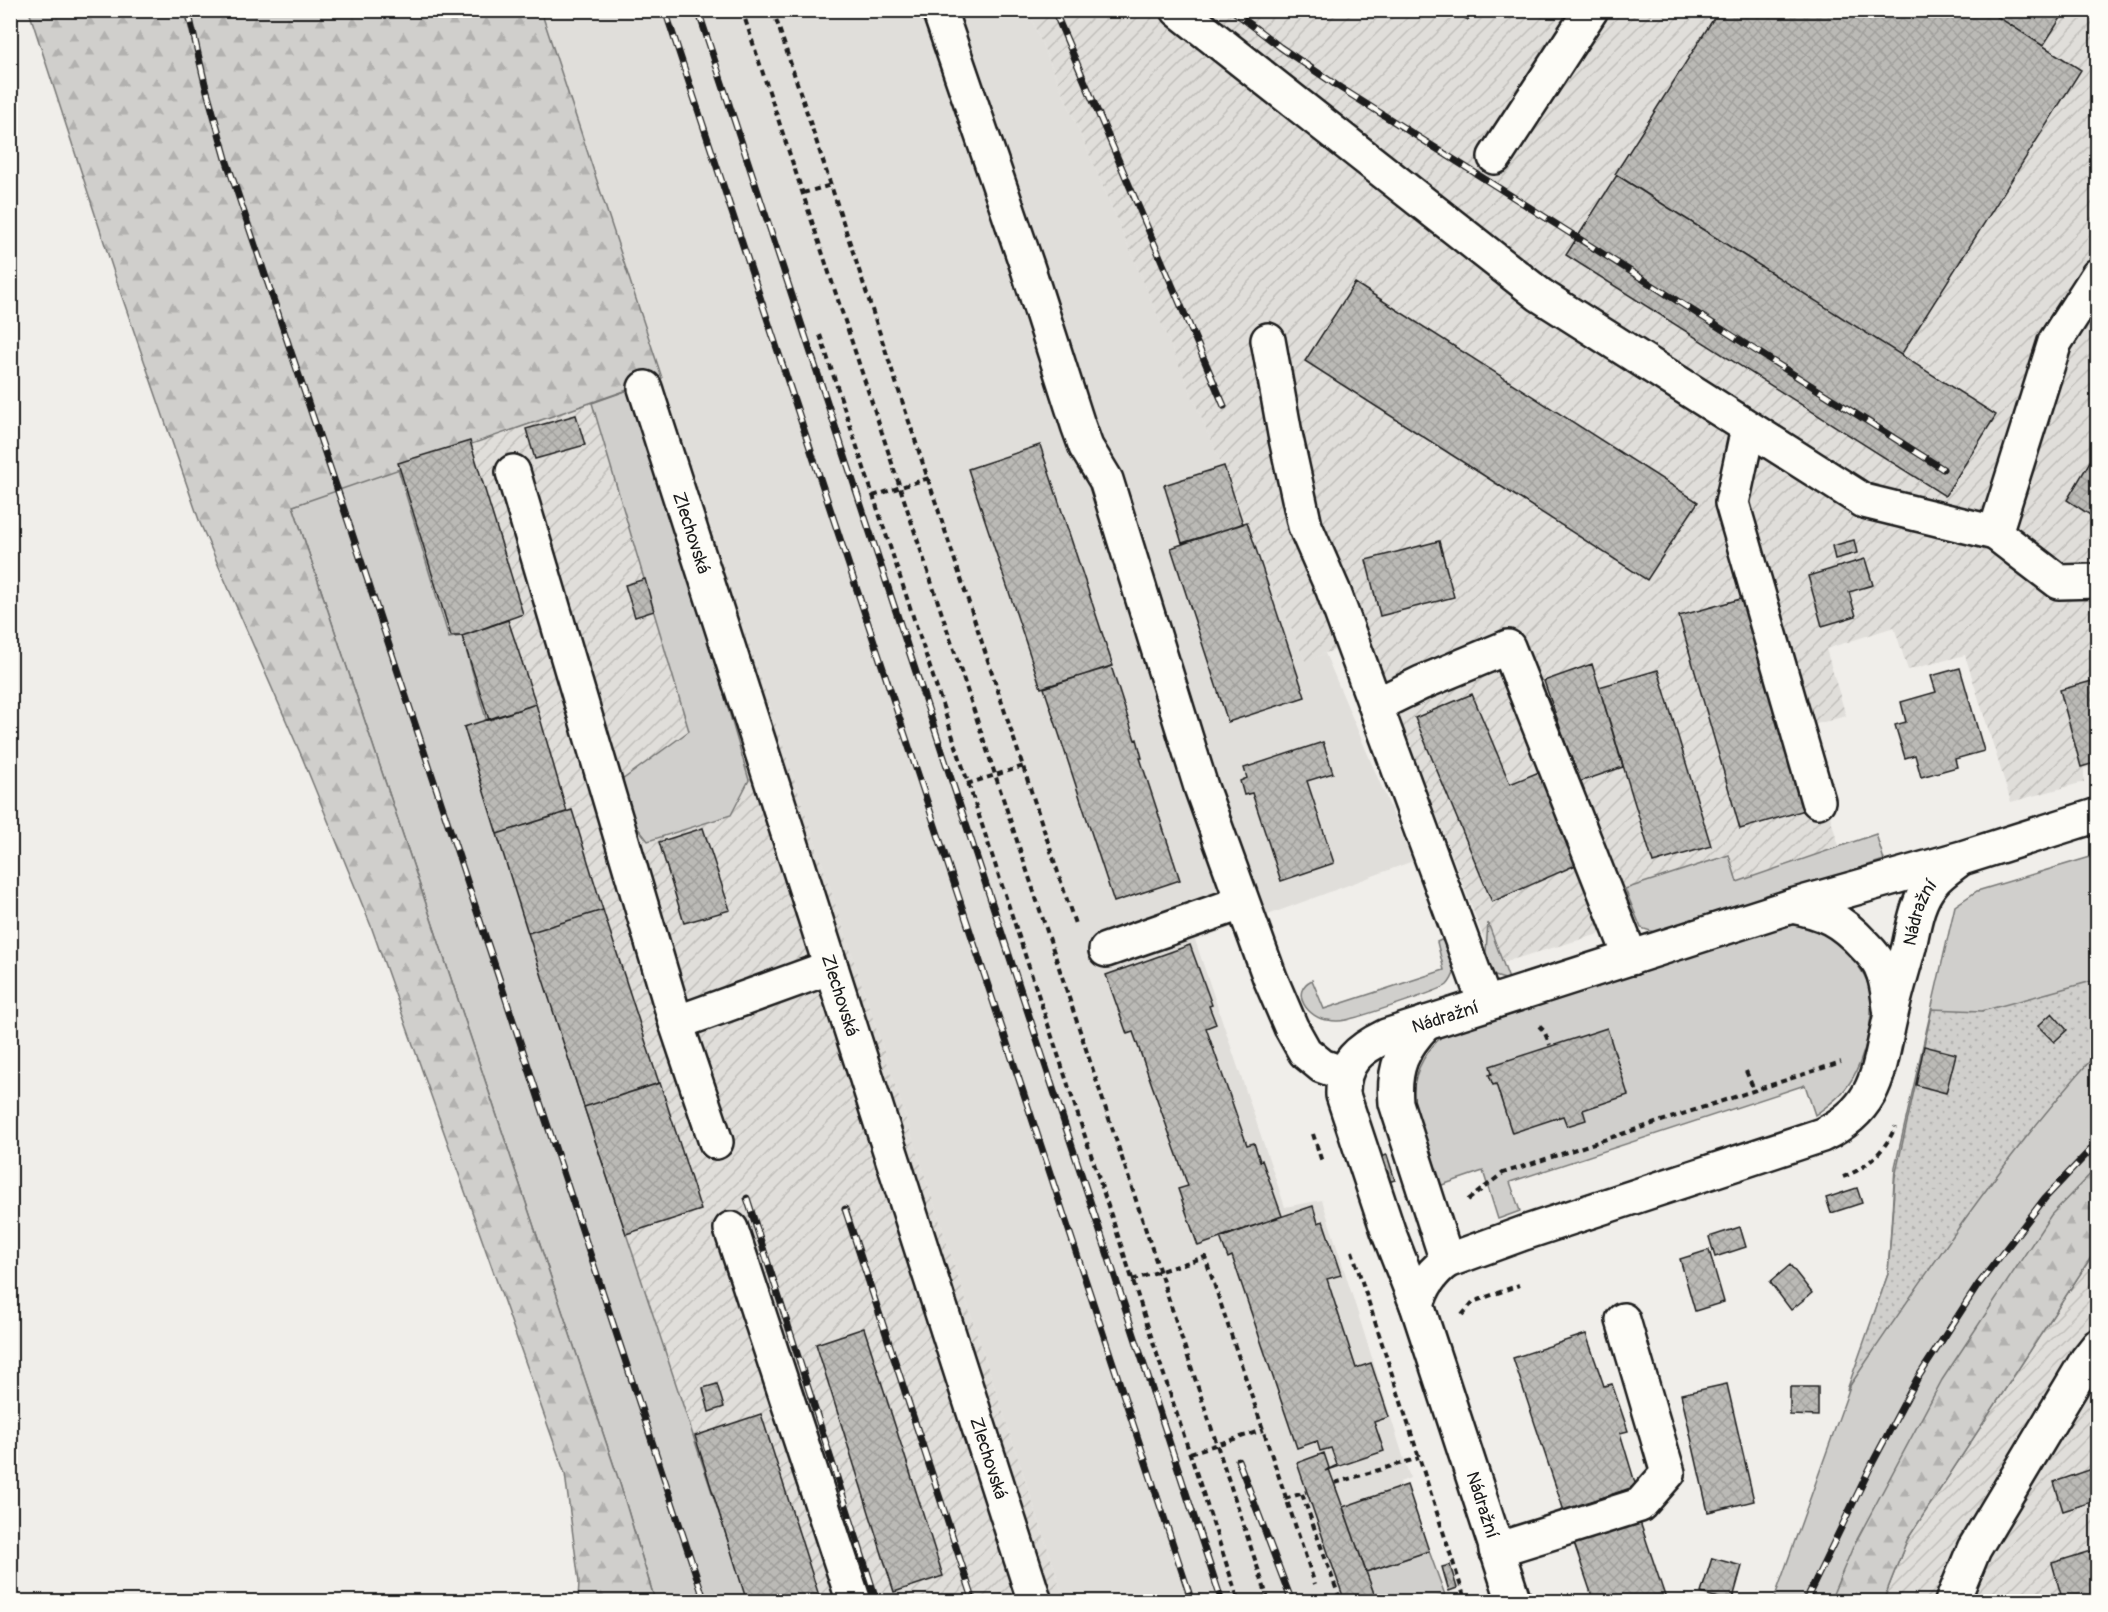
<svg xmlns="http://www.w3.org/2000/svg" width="2108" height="1612" viewBox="0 0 2108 1612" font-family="Pangolin,sans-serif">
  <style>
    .built { fill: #e0deda }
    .industrial { fill: url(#industrial-furrows) }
    .green { fill: #d0cfcc; stroke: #767674; stroke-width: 1.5 }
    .forest { fill: url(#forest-firs); stroke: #767674; stroke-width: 1.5 }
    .garden { fill: url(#garden-dots); stroke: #767674; stroke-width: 1.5 }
    .building { fill: url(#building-cross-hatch); stroke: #1c1c1c; stroke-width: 1.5 }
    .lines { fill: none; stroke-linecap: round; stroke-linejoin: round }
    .minor-casing { stroke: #1c1c1c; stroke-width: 38 }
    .path { stroke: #1c1c1c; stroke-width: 4; stroke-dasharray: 6 4.5; stroke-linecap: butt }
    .minor { stroke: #fdfcf7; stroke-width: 33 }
    .rail-casing { stroke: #1c1c1c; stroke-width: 7 }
    .rail { stroke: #fdfcf7; stroke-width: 4.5; stroke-dasharray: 14; stroke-linecap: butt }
    .labels { text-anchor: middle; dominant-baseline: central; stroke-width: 4.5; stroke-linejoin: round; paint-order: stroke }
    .street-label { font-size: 18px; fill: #1c1c1c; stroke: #fdfcf7 }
  </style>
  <defs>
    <pattern id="industrial-furrows" width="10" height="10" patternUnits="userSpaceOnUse" patternTransform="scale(1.5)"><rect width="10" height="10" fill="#e0deda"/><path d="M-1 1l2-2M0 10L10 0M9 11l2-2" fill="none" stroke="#c0beba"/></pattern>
    <pattern id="forest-firs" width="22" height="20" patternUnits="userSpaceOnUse" patternTransform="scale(1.5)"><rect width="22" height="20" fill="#d0cfcc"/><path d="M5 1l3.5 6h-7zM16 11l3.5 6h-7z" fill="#b2b1af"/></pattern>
    <pattern id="garden-dots" width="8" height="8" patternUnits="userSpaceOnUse" patternTransform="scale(1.5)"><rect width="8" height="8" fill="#d0cfcc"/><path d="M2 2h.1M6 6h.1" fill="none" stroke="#b2b1af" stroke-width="1.8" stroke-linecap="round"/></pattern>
    <pattern id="building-cross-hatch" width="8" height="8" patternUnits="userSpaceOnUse" patternTransform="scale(1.5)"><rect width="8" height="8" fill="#bbbab6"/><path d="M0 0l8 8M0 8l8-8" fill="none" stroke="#a09f9c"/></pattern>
  </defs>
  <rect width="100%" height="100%" fill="#f0eeea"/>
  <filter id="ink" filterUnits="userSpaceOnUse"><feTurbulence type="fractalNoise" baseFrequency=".0167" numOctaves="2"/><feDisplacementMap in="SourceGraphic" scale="12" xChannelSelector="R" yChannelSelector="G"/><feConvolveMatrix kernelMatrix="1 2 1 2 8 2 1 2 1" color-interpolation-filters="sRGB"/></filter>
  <g filter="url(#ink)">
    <path class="built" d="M541 11H1028L1306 662 1325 653 1413 861 1249 922 1195 940 1285 1207 1322 1200 1410 1478 1400 1482 1441 1601H1065Z"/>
    <path class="industrial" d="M1028 11H2097V765L2084 769V782L2011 802 1965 655 1908 670 1894 627 1826 649 1846 716 1805 727 1842 858 1738 893 1494 965 1370 641 1325 653 1306 663Z
      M662 378 1065 1601H655L620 1484 293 506Z
      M2097 1248V1601L1883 1602 1907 1540Z"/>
    <path class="green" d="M634 388 749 780 731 815 648 841 625 812 618 783 689 731 592 403Z
      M397 465 449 638 462 636 487 722 464 727 584 1107 748 1601H655L620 1484 293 506Z
      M1876 834 1884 860 1657 933 1641 928 1625 889 1729 855 1737 882Z
      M2097 855V1248L1907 1540 1883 1601 1773 1602 1846 1398 1888 1274 1895 1167 1955 906 1977 891Z
      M1488 923 1509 979 1508 980 1495 976 1482 953 1486 951Z
      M1779 923C1786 923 1795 923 1802 924 1813 926 1822 932 1830 938 1844 948 1856 960 1864 975 1880 1004 1866 1063 1846 1088 1838 1099 1826 1107 1815 1115L1805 1085 1510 1182 1520 1211 1498 1219 1483 1171 1436 1187C1418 1125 1390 1079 1449 1030Z
      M1441 940 1447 943 1456 968C1454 974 1451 981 1447 985 1440 991 1359 1017 1346 1020 1341 1021 1333 1021 1328 1020 1309 1019 1288 992 1312 980L1324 1009 1444 970 1437 942Z
      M1429 1551 1445 1595 1425 1601H1371L1376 1599 1366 1572Z"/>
    <path class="forest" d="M29 11H541L662 378 293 506 620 1484 655 1601H578L579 1582 565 1474 371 926 302 757 200 523 118 285Z
      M2097 1167V1248L1907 1540 1883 1601H1830L1853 1547 1942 1380 2051 1215Z"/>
    <path class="garden" d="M2096 980 2098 984 2097 1053C2003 1157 1926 1274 1847 1390L1888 1274 1895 1177 1932 1009 1982 1011Z"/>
    <path class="building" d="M1452 10H1474L1468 20Z
      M1719 10H1987L2081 70 1901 355 1615 174Z
      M1987 10H2066L2043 46Z
      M1617 175 1996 415 1945 496 1566 255Z
      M1355 283 1698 502 1647 580 1305 361Z
      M576 415 585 445 535 459 526 429Z
      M470 441 523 614 462 636H451L398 463Z
      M1040 445 1113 666 1041 688 968 469Z
      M2092 458 2098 462V520L2067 500Z
      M1224 466 1243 524 1182 543 1164 485Z
      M1247 522 1305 697 1228 722 1171 548Z
      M1854 540 1857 553 1835 559 1832 546Z
      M1439 541 1454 597 1380 616 1366 560Z
      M1865 559 1873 585 1849 592 1856 616 1822 626 1808 576Z
      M645 579 654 611 635 617 625 585Z
      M1744 598 1805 810 1740 829 1679 616Z
      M508 620 536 704 489 720 462 636Z
      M1592 664 1623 767 1579 782 1544 681Z
      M1111 666 1135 740 1137 739 1142 758H1140L1180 880 1114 902 1044 688Z
      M1960 668 1984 751 1955 759 1957 767 1921 777 1915 755 1905 758 1895 725 1906 722 1901 702 1936 692 1931 676Z
      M1658 670 1711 846 1653 863 1599 687Z
      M2092 681 2098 700V762L2081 767 2060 690Z
      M1472 694 1510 784 1539 772 1578 864 1492 902 1415 718Z
      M536 704 567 812 497 834 464 727Z
      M1323 742 1333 773 1307 781 1334 863 1281 881 1252 793 1244 795 1240 781 1247 778 1244 768Z
      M572 810 603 910 528 933 497 834Z
      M703 828 730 910 684 923 659 842Z
      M603 910 659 1083 584 1107 528 933Z
      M1190 945 1212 1005 1209 1006 1216 1024 1206 1028 1247 1145 1254 1143 1260 1161 1262 1160 1282 1216 1198 1246 1178 1189 1188 1186 1133 1032 1127 1034 1106 975Z
      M2052 1013 2067 1030 2054 1042 2038 1026Z
      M1607 1028 1628 1095 1583 1110 1586 1120 1567 1126 1563 1116 1512 1133 1496 1084 1493 1085 1489 1075 1492 1074 1490 1066Z
      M1924 1046 1956 1054 1946 1093 1916 1085Z
      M660 1083 701 1210 626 1234 584 1107Z
      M1387 1155 1395 1180 1388 1182 1380 1157Z
      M1857 1188 1862 1203 1831 1213 1826 1198Z
      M1313 1206 1318 1223 1323 1221 1341 1275 1327 1279 1356 1368 1371 1363 1389 1417 1374 1422 1384 1451 1325 1471 1337 1465 1331 1448 1320 1451 1317 1441 1297 1448 1232 1256 1228 1258 1220 1237Z
      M1740 1227 1746 1247 1715 1257 1709 1237Z
      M1709 1250 1724 1302 1695 1311 1680 1259Z
      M1790 1265 1812 1293 1791 1310 1770 1282Z
      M864 1328 943 1576 894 1592 816 1344Z
      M1586 1334 1604 1386 1612 1384 1628 1431 1620 1433 1636 1486 1564 1511 1513 1358Z
      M717 1384 724 1407 709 1412 703 1388Z
      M1727 1384 1754 1501 1708 1512 1681 1394Z
      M1790 1387H1818V1416L1790 1415Z
      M761 1414 821 1602H747L695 1436Z
      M1324 1453 1329 1468 1325 1471 1329 1469 1376 1599 1369 1602H1345L1297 1463Z
      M2098 1467V1500L2063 1511 2054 1482Z
      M1407 1485 1429 1551 1366 1572 1343 1507Z
      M1639 1519 1667 1602H1594L1573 1540Z
      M2098 1549V1602H2063L2052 1563Z
      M1712 1558 1742 1566 1732 1602 1701 1593Z
      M1450 1565 1457 1588 1449 1591 1442 1567Z"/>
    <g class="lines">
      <g class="minor-casing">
        <g id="minor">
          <path d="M939 10 1028 269 1078 425 1086 447 1106 480 1201 787 1270 978 1291 1027 1305 1052 1322 1066 1345 1074"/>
          <path d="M1178 10 1540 295 1864 501 1995 533 2055 342 2098 275"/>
          <path d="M1495 157 1591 10"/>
          <path d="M1268 340 1285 434 1305 526 1333 590 1485 1003"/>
          <path id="s1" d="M645 388 1035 1602"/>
          <path d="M1748 428 1732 503 1818 801"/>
          <path d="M513 472 676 1023 831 967"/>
          <path d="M1995 533 2059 582 2098 581"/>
          <path d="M1376 705 1421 683 1508 647 1631 958"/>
          <path d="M1792 906C1824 912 1841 920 1864 945 1870 951 1878 959 1881 967 1887 979 1888 994 1890 1008"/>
          <path d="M1106 950 1241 903"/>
          <path d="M676 1023 716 1142"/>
          <path d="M1426 1023C1402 1048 1393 1068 1396 1103L1447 1261"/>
          <path d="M731 1229 854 1602"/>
          <path id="s2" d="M1417 1305C1422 1287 1431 1272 1447 1261L1524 1233 1822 1135C1880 1107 1878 1069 1891 1014 1896 991 1903 969 1909 947 1914 924 1917 901 1932 883 1938 875 1948 868 1956 862"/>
          <path d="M1496 1550 1640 1505 1668 1473 1623 1320"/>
          <path id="s3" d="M1514 1602 1417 1305 1388 1231 1343 1095C1342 1062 1359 1049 1386 1036L1792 906 1962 858 2098 815"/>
          <path d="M1952 1602 1974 1549 2087 1360 2098 1346"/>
        </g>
      </g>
      <path class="path" d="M742 10 1269 1602
        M773 10 1076 927
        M803 193 831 185
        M820 335 1239 1602
        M873 496 929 478
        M967 784 1024 766
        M1539 1026 1544 1031 1550 1045
        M1746 1071 1754 1090
        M1313 1134 1322 1162
        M1843 1177C1867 1168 1885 1151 1895 1127
        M1468 1200 1503 1173 1841 1062
        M1352 1251 1464 1596 1449 1602
        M1132 1280 1205 1257 1315 1584
        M1462 1315 1473 1302 1519 1285
        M1190 1453 1263 1430
        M1335 1483 1419 1458
        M1302 1494 1341 1602
        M1285 1499 1306 1492"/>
      <use href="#minor" class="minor"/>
      <g class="rail-casing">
        <path id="rail" d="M188 10 205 84 227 162 349 524 705 1602
          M665 10 1192 1602
          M698 10 1222 1602
          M1054 10 1224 406
          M1232 10 1280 47 1336 85 1943 469
          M747 1198 877 1602
          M845 1209 974 1602
          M1238 1460 1292 1602
          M1805 1602 1874 1460 1917 1379 1978 1285 2045 1198 2098 1142"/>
      </g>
      <use href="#rail" class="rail"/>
    </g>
  </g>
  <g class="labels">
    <g class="street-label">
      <text stroke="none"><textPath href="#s1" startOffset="152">Zlechovská</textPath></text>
      <text stroke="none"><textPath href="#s2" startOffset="702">Nádražní</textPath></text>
      <text stroke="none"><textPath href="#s1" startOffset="638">Zlechovská</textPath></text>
      <text stroke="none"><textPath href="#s3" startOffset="676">Nádražní</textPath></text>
      <text stroke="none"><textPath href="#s1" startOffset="1124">Zlechovská</textPath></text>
      <text transform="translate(1482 1505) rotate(72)">Nádražní</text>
    </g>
  </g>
  <rect width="2108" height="1612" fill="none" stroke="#fdfcf7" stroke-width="36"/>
  <rect x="18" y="18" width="2072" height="1576" fill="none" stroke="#1c1c1c" stroke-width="2" filter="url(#ink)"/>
</svg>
